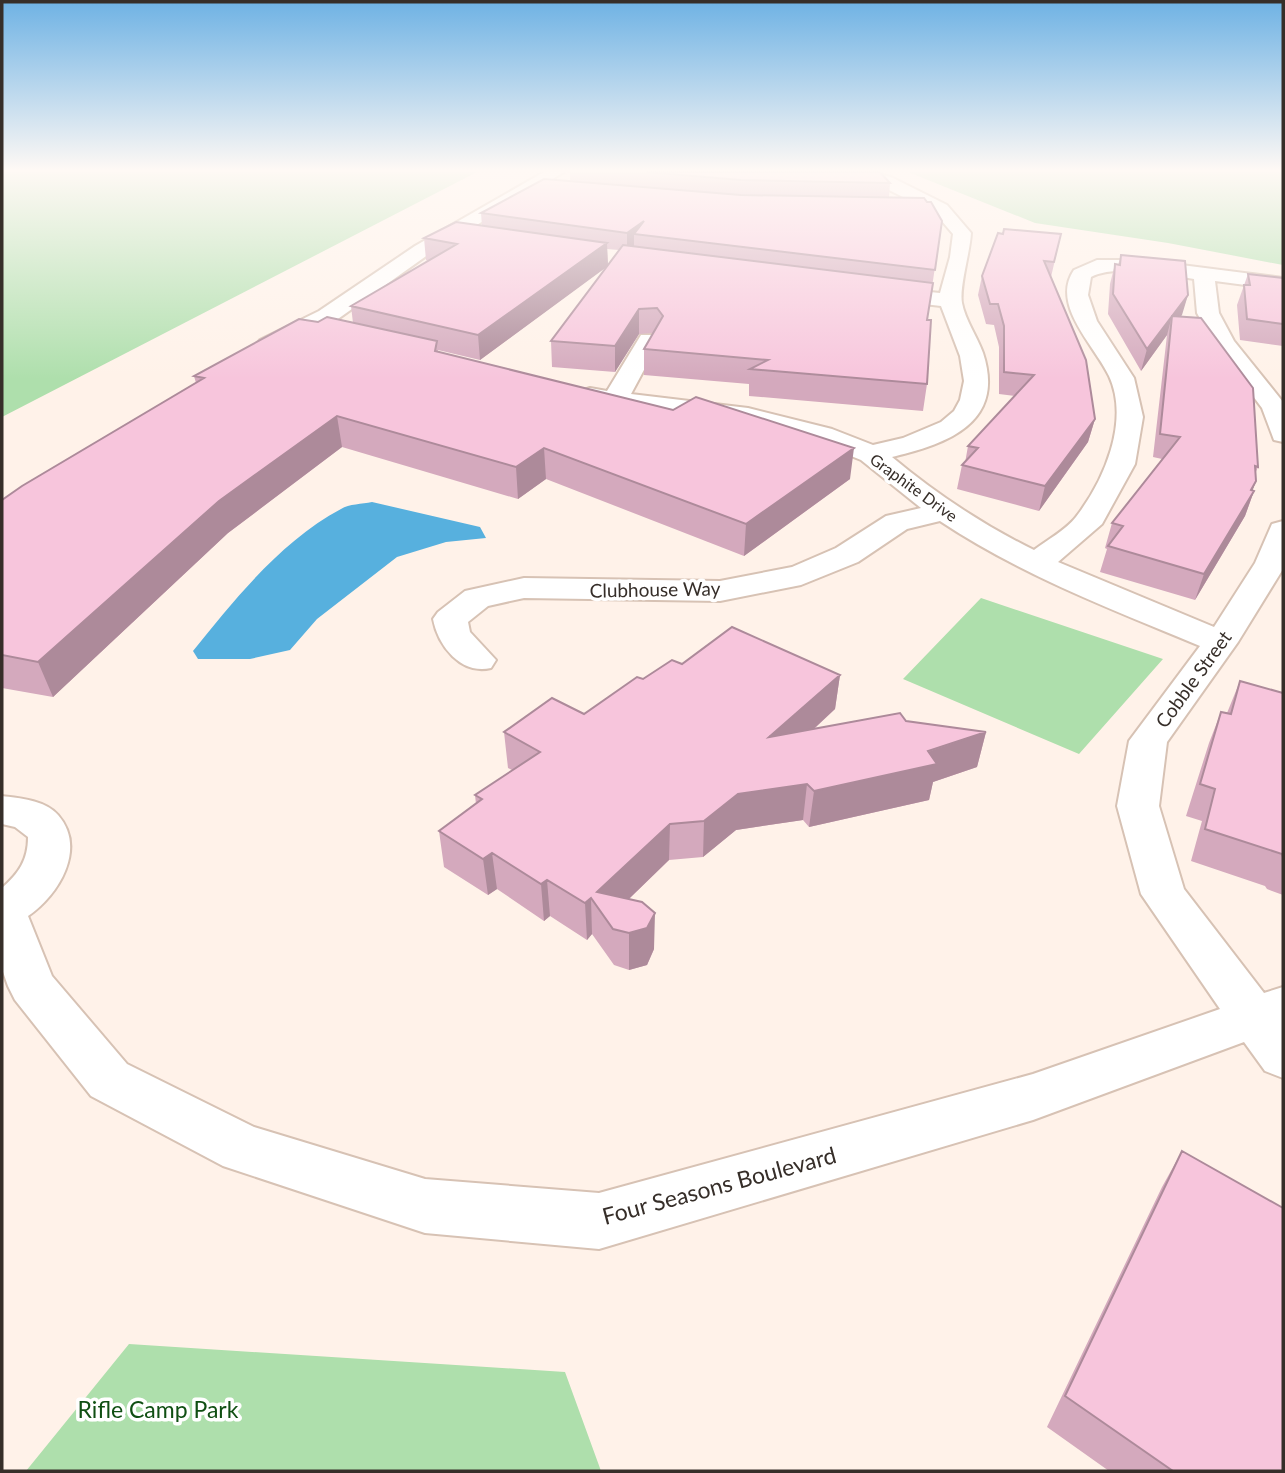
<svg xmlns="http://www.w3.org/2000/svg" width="1285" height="1473" viewBox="0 0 1285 1473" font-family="Lato,sans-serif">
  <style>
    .green { fill: #aedfac }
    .water { fill: #57b0de }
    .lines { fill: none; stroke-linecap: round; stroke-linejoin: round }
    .minor-casing { stroke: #d7c2b4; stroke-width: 4 }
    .minor { fill: #fff; fill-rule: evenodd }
    .wall { fill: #d4a9bd; fill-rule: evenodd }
    .shaded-wall { fill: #ad8a9a }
    .building { fill: #f7c5dc; stroke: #ad8a9a; stroke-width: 2 }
    .labels { text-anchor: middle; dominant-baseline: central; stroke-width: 7; stroke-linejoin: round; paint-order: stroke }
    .far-street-label { font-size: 16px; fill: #362e29; stroke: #fff }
    .street-label { font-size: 19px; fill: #362e29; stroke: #fff }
    .near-street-label { font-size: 23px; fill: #362e29; stroke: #fff }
    .near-park-label { font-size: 23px; fill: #104f13; stroke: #fff }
  </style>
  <rect width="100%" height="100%" fill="#fff2e9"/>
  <path class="green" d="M2 172H477L2 417Z
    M908 172H1283V265L1168 243 1035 223Z
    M981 598 1163 659 1079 754 903 679Z
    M129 1344 565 1372 601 1471H26Z"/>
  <path class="water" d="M372 502 480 527 486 538 446 542 397 557 317 619 290 650 250 659H198L193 651C234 600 281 541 341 509 349 504 362 504 372 502Z"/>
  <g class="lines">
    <g class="minor-casing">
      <path id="minor" d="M544 172H564L429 254 335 321 276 350H260L256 345 260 340 319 311 415 246Z
        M844 172H872L891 177 947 205 971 233C970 253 959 287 962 303 965 320 977 336 983 353 1006 423 947 444 892 457 935 493 983 525 1034 550 1047 540 1066 530 1076 517 1104 481 1130 421 1109 376 1095 346 1050 305 1074 270L1097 260H1142L1283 278V290L1215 281 1219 313 1234 341 1283 402V442L1274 440 1262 408 1213 343 1197 313 1194 279C1165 275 1117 264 1091 277L1088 295 1097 321 1134 378 1143 417 1135 464 1102 524 1058 562 1214 627 1255 563 1272 524 1283 521V569L1238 642 1167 742 1159 806 1184 889 1264 993 1283 987V1078L1265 1071 1244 1042 1033 1120 599 1249 425 1233 223 1166 91 1096 15 1000 8 986 2 969V888C19 873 28 860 28 837L15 827 2 824V796C19 798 45 800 58 815 87 848 59 895 28 916L52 976 127 1064 254 1127 425 1179 599 1193 1033 1074 1220 1009 1141 894 1117 806 1129 741 1200 646C1111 609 1021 575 940 521L907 529 858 562 801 585 720 601 524 598 488 606 468 622 470 632 496 660 491 668C461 675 438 646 433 619L438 612 465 591 524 578 720 581 792 567 836 548 886 516 921 508 861 460 814 441 747 424 590 404 581 401 577 396 581 391 590 388 607 391 641 335H657L660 340 631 394 748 408 832 429 873 445 903 438 941 422 954 411 960 400 964 381 960 356 941 306 880 299 873 297 870 293 873 289 880 287 940 293 950 257 953 234 935 213 879 185 846 175Z"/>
    </g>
    <use href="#minor" class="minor"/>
  </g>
  <path class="wall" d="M570 172H880L890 183 889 197 927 202 942 221 927 320V384L923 411 749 396V384L644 375V349L653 333 639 334 615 372 552 367 551 341 607 266 480 360 438 350V352L850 479 744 556 546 479 518 499 342 447 228 533 53 697 2 688V500L196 383 194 376 318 322 353 323 351 306 428 261 426 260 424 238 482 226 481 213 570 181ZM607 249 619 250 608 265Z
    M1061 234 1051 277 1095 419 1088 442 1039 511 957 489 962 465 965 463 968 446 1015 396 999 394V347L994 325 986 324 978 295 982 276Z
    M1121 255 1188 295 1180 317 1258 467 1255 474 1256 481 1252 491H1254L1245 516 1195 600 1100 572 1107 549 1105 548 1112 523 1162 459 1153 457 1167 335 1141 371 1108 314 1110 284 1115 264 1118 265Z
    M1248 274 1283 278V346L1240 340 1237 305Z
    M682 664 840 675 835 709 814 729 906 721 986 732 977 767 933 782 929 800 809 827 803 820 736 830 703 857 669 860 629 899 654 949 647 965 629 970 614 965 592 934 587 940 550 916 544 921 497 889 488 895 444 867 439 831 476 804 475 795 512 770 508 768 504 732 584 714 643 679Z
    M1240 681 1283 693V895L1267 889 1265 886 1191 861 1202 821 1186 816 1209 743 1221 712 1227 713Z
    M1182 1151 1283 1471H1109L1047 1427 1162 1187Z"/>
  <path class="shaded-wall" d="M644 221 634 234V246L627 252V233Z
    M607 243 608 266 480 360 478 335Z
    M1188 295 1182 315 1171 329 1172 316 1167 335 1141 371 1147 349Z
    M639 309V334L615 372V346Z
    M337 416 342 447 228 533 53 697 38 662 219 501Z
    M1095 419 1088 442 1039 511 1045 486Z
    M544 448 546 479 518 499 516 467Z
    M854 448 850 479 744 556 746 524Z
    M1256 481 1249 500 1254 491 1245 516 1195 600 1204 574Z
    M840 675 835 709 766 773 769 737Z
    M986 732 977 767 933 782 929 800 809 827 814 791Z
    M807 784 803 820 736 830 703 857 704 821 738 794Z
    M670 824 669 860 607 920 597 892Z
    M492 853 497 889 488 895 483 859Z
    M547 880 550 916 544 921 541 884Z
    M591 898 592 934 587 940 585 903Z
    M655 913 654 949 647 965 629 970V933Z"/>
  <path class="building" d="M646 172H880L890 183 741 180Z
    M544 179 741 195 924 198 927 202H931L942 221 935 270 634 234 644 221 627 233 481 213Z
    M456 222 607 243 478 335 351 306 457 244 424 238Z
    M1004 229 1061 234 1054 262 1044 261 1086 360 1095 419 1045 486 962 465 978 448 968 446 1034 375 1004 372V326L998 304H990L982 276 998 233 1003 234Z
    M623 245 933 283 927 320H931L927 384 750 369 768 360 644 349 663 316 657 308 639 309 615 346 551 341Z
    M1121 255 1185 261 1188 295 1147 349 1113 294 1115 264 1120 265Z
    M1248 274 1283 278V324L1247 319 1244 285H1250Z
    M1172 316 1201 318 1253 388 1258 467 1255 466 1256 481 1251 490 1254 491 1204 574 1108 546 1123 526 1112 523 1180 437 1160 434Z
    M327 317 437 341 435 351 673 410 696 397 854 448 746 524 544 448 516 467 337 416 219 501 38 662 2 655V500L22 486 204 378 194 376 299 319 318 322Z
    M732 627 840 675 769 737 900 713 906 721 986 732 928 751 937 764 814 791 807 784 738 794 704 821 670 824 597 892 642 902 655 913 647 928 629 933 613 929 591 898 585 903 547 880 541 884 492 853 483 859 439 831 482 799 475 795 540 752 504 732 552 698 584 714 637 677 643 679 672 660 682 664Z
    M1240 681 1283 693V857L1282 854 1205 829 1215 789 1200 784 1221 712 1231 714Z
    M1182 1151 1283 1208V1471H1173L1065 1396Z"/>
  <linearGradient id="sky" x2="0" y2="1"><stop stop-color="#6eb2e4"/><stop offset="0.45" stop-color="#fff9f5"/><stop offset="1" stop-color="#fff9f5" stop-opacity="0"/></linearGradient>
  <rect width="1285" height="379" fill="url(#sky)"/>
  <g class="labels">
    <g class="far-street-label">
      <text transform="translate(914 487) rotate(36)">Graphite Drive</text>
    </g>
    <g class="street-label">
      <text transform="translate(655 589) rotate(-1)">Clubhouse Way</text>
      <text transform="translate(1193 679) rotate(-54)">Cobble Street</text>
    </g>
    <g class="near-street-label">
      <text transform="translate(719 1185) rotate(-15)">Four Seasons Boulevard</text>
    </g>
    <g class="near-park-label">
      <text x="158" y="1409">Rifle Camp Park</text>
    </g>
  </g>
  <rect width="1285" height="1473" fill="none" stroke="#362e29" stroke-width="7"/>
</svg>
